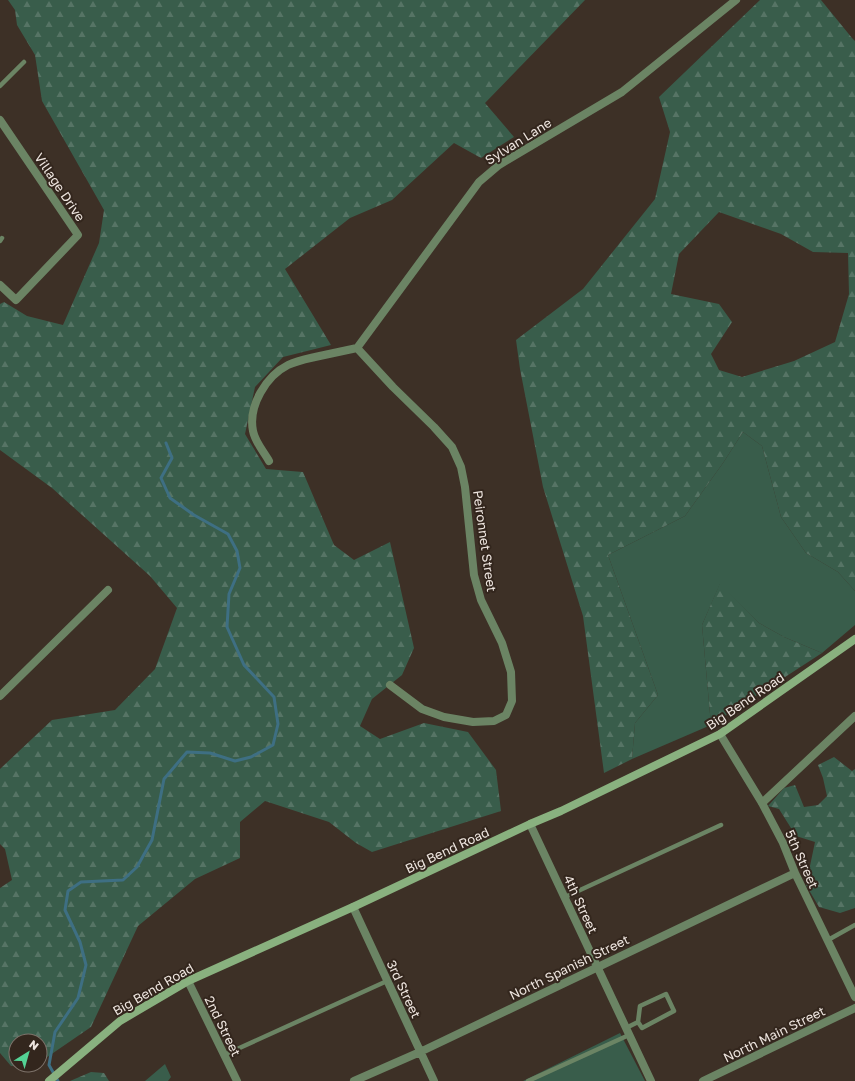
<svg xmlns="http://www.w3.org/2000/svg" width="855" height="1081" viewBox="0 0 855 1081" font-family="'Golos Text',sans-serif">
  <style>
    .green { fill: #395d4b }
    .forest { fill: url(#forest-firs); fill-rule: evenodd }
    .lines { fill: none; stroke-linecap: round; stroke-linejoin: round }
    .stream { stroke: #3e6f83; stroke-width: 3 }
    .lane { stroke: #6b8464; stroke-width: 4.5 }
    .street { stroke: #6b8464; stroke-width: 8 }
    .secondary { stroke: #89b17f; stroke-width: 8 }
    .labels { text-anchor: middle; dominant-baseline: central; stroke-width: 4; stroke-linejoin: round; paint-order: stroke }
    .street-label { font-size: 13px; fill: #efe6e0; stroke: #33261d }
  </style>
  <defs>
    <pattern id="forest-firs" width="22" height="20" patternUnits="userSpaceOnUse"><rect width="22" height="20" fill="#395d4b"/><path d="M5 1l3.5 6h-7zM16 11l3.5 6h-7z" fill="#567465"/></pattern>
  </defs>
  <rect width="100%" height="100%" fill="#3d3026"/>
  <path class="green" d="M743 432 762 446 781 517 806 553 838 572 855 591V625L822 653 784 637 759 623 720 584 702 625 711 725 632 759 635 723 658 695 608 555 685 516 723 463Z
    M620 1033 645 1081H523Z
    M165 1064 171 1077 168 1081H145Z"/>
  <path class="forest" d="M8 0H585L485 103 514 137 481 158 454 143 392 200 350 218 285 269 331 345 283 357 255 387 245 434 266 469 303 472 334 545 354 560 390 542 414 648 402 675 372 699 360 726 380 739 424 723 468 732 496 770 501 811 372 852 356 843 329 822 265 801 240 822V858L195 879 138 926 91 1027 40 1062V1041H16V1065H35L33 1066H11L0 1053V888L12 880 5 849 0 844V769L52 720 115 710 155 669 177 608 150 576 52 488 0 450V304L4 302 27 316 63 325 99 243 104 210 42 101 35 55 17 25 15 10Z
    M760 0H821L852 38 855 41V591L838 572 806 553 781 517 762 446 743 432 723 463 685 516 608 555 658 695 635 723 632 759 604 773 583 616 543 487 520 369 516 340 583 289 655 199 670 132 659 97ZM719 212 781 234 813 252 848 253 849 294 835 342 794 361 742 377 719 370 711 354 732 322 719 304 671 294 679 254Z
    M720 583 759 623 784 637 822 653 711 725 702 625Z
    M834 757 852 771 855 769V908L840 913 819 907 806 885 815 842 796 836 779 809 768 806 784 788 795 785 804 807 818 805 827 796 823 778 818 765Z
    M91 1072 104 1073 109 1081H70Z"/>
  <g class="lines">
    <path class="stream" d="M58 1081 49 1065 55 1032 78 998 86 965 80 942 65 910 68 891 81 882 123 880 137 867 152 840 164 779 187 752 210 753 235 761 251 757 273 745 278 724 274 697 244 665 227 627 229 594 240 568 237 551 228 534 194 515 170 498 161 478 172 458 166 443"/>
    <path class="lane" d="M0 86 24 62
      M0 241 2 238
      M565 897 721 825
      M828 940 855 925
      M626 1028 638 1022 640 1006 666 994 674 1011 642 1028 638 1022
      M224 1055 387 981
      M528 1081 629 1035"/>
    <path class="street" d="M0 120 78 235 16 300 0 285
      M357 348 393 387 434 427 452 447 461 467 465 487 474 575 481 600 502 643 511 672 512 701 506 715 494 721 473 722 444 717 422 709 390 685
      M357 348 479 182 499 165 622 92 736 0
      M269 461C264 452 255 442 253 431 248 406 266 376 288 365 296 361 306 359 315 357 329 354 343 351 357 348
      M0 696 108 590
      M720 734 762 803 783 843 795 873 855 997
      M762 803 855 716
      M530 824 651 1081
      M353 907 434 1081
      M188 981 237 1081
      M354 1081 420 1052 795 873
      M703 1081 855 1008"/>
    <path class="secondary" d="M49 1081 120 1021 188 981 353 907 530 824 561 811 720 734 855 639"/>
  </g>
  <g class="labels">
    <g class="street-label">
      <text transform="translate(518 141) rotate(-32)">Sylvan Lane</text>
      <text transform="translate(60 187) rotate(56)">Village Drive</text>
      <text transform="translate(485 541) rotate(82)">Peironnet Street</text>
      <text transform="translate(745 701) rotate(-34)">Big Bend Road</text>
      <text transform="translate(447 850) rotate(-25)">Big Bend Road</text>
      <text transform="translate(802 859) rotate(66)">5th Street</text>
      <text transform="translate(581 904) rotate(65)">4th Street</text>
      <text transform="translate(569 967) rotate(-26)">North Spanish Street</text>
      <text transform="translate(153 989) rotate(-30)">Big Bend Road</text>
      <text transform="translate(404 989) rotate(65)">3rd Street</text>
      <text transform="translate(223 1026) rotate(64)">2nd Street</text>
      <text transform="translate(774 1034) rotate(-26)">North Main Street</text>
    </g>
  </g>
  <g transform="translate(28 1053) rotate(37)"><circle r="19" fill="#33261d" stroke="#7e736b"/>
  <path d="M0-3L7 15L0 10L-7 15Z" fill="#54d395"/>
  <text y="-6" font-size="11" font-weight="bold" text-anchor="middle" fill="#efe6e0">N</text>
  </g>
</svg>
